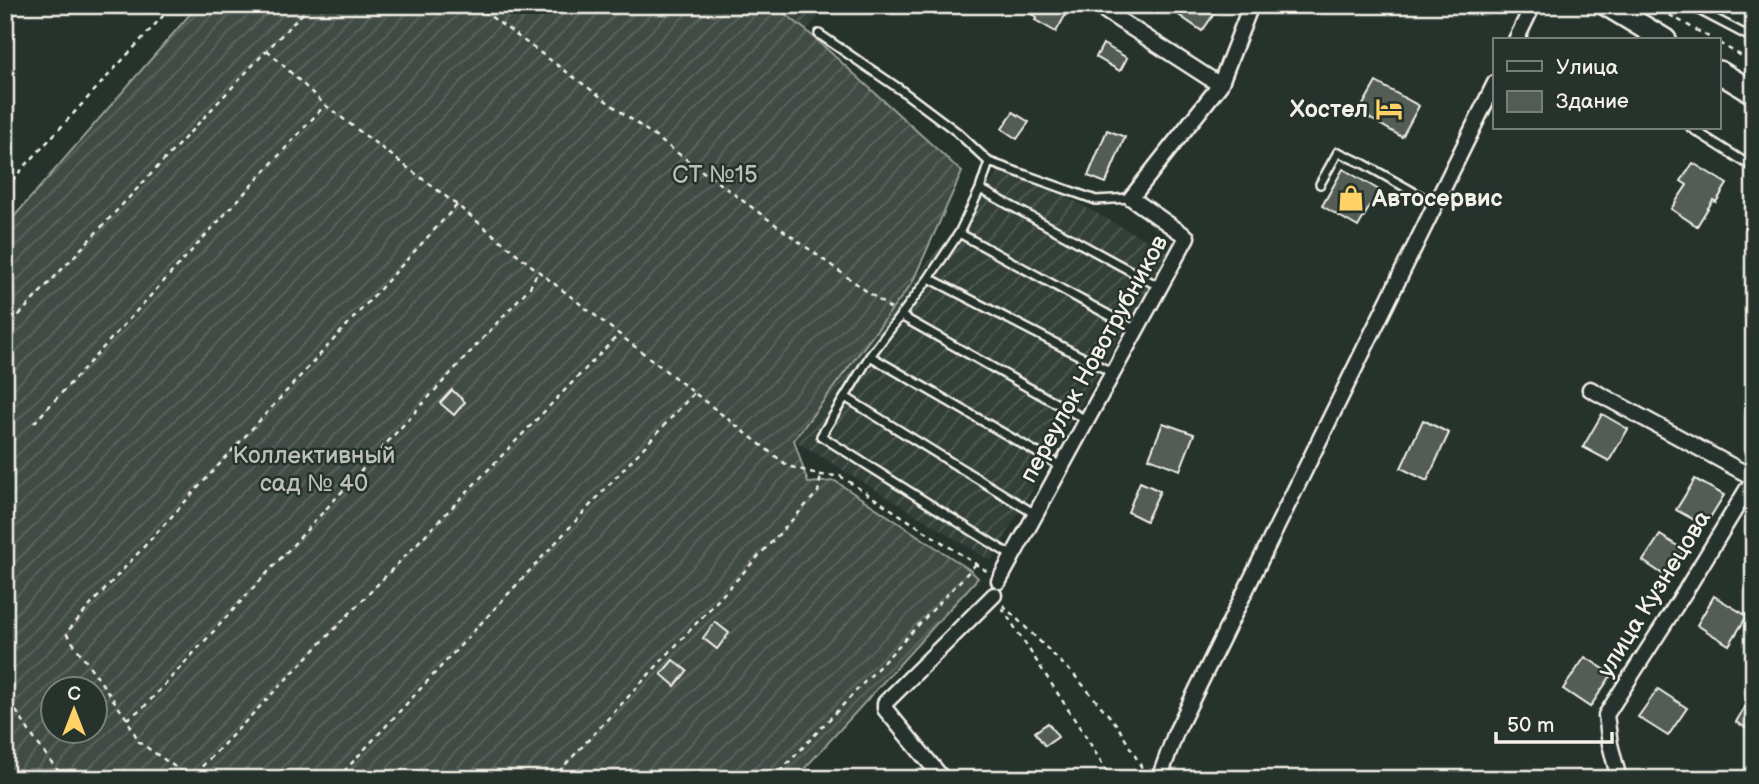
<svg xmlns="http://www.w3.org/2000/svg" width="1759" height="784" viewBox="0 0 1759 784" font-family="'Balsamiq Sans',sans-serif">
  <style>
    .industrial { fill: url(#industrial-furrows) }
    .garden { fill: url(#garden-furrows); stroke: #9a9e96; stroke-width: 2; fill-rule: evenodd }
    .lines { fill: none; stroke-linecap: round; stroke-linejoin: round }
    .stream { stroke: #9fa39b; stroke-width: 4.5 }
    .building { fill: #525c55; stroke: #f4f1e8; stroke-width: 2 }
    .service-casing { stroke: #f4f1e8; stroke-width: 12 }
    .minor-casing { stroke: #f4f1e8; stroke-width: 19 }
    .primary-casing { stroke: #f4f1e8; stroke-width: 26 }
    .path { stroke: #f4f1e8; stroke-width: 2.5; stroke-dasharray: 5 5; stroke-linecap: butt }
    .service { stroke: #26332d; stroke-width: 7 }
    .minor { stroke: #26332d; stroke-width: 14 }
    .primary { stroke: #26332d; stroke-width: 21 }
    .labels { text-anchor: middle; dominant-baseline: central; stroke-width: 5; stroke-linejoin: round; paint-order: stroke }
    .poi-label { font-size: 24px; font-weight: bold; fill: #f4f1e8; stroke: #26332d; text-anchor: end }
    .park-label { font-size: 24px; fill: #bebfb7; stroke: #26332d }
    .street-label { font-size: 24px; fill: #f4f1e8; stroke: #26332d }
  </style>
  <defs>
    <pattern id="industrial-furrows" width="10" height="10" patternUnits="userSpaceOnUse" patternTransform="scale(1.75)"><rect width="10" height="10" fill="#333f39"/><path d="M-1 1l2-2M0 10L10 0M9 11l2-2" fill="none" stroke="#515b56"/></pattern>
    <pattern id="garden-furrows" width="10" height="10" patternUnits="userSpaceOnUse" patternTransform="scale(1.75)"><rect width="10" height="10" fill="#414b45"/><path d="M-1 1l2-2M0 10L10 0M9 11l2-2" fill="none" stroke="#5d6560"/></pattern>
  </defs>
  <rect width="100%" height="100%" fill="#26332d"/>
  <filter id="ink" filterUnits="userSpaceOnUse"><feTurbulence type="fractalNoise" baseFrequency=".0143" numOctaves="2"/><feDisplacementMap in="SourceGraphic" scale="14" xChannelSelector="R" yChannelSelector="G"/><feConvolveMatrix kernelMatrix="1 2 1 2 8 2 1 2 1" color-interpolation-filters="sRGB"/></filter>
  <g filter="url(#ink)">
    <path class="industrial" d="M774 5H826L807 31Z
      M1006 164 1168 252 991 561 794 440 886 315Z"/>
    <path class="garden" d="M198 5H774L807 31 962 172 912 283 794 440 808 483 835 481 970 570 978 578 795 779H5V227ZM52 690H94V732H52Z"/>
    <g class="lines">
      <path class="stream" d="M5 14 27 5"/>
    </g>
    <path class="building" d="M1015 5H1050L1066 14 1056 32 1035 20 1037 17Z
      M1164 5H1201L1214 14 1202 31Z
      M1103 44 1127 58 1120 71 1096 57Z
      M1376 82 1419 106 1402 137 1359 112Z
      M1013 112 1029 122 1017 139 1002 129Z
      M1107 130 1125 137 1106 183 1088 176Z
      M1693 163 1727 184 1716 202 1713 200 1697 226 1671 209 1687 185 1681 181Z
      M1343 169 1379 190 1358 227 1322 206Z
      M452 390 465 402 454 415 440 403Z
      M1602 414 1628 429 1609 461 1583 447Z
      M1423 420 1449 433 1427 481 1401 468Z
      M1163 423 1194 434 1180 470 1149 458Z
      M1695 479 1724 495 1705 526 1676 510Z
      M1140 482 1160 491 1146 521 1128 512Z
      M1660 535 1684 550 1667 577 1643 561Z
      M1714 596 1747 616 1729 645 1697 625Z
      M715 622 729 633 717 649 703 638Z
      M1585 657 1612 674 1590 707 1563 689Z
      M673 660 687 671 675 686 661 674Z
      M1658 689 1687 708 1668 736 1638 717Z
      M1754 690V732L1736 722Z
      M1048 723 1058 737 1045 746 1035 732Z"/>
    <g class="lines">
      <g class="service-casing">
        <path id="service" d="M1689 5 1754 39
          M819 34 901 90 957 132 989 162 1096 200 1131 198
          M1691 128 1754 168
          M989 162 980 189 959 233 929 278 870 356 821 436 1012 556
          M1320 184 1338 152 1364 164 1435 204
          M980 189 1160 287
          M959 233 1136 330
          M929 278 1113 373
          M901 316 1086 420
          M870 356 1062 467
          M845 397 1035 514"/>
      </g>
      <g class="minor-casing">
        <path id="minor" d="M1096 5 1220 85
          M1516 40 1533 5
          M1590 389 1754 478
          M999 581 1187 237 1131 198 1220 85 1251 5
          M943 779 885 709V703L994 595
          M1159 779 1176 732 1495 83
          M1619 779 1610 744 1606 715 1686 590 1754 478"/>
      </g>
      <g class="primary-casing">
        <path id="primary" d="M1607 5 1665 40
          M1719 72 1754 93"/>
      </g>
      <path class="path" d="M475 5 891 309
        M1652 5 1714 40
        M1719 43 1754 63
        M267 50 325 105 457 205 538 271 788 466 821 475 840 476 988 572
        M5 188 173 5
        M457 205 96 599 66 633 127 719 139 742 191 778 619 334
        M5 330 267 50 311 5
        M34 423 325 105
        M1003 605 1077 678 1117 725 1145 773
        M1002 608 1088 740 1111 779
        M5 694 35 740 64 779
        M127 719 144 707 530 287 538 271
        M337 779 694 393
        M552 779 818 492 821 475
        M773 779 976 564"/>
      <use href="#service" class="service"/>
      <use href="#minor" class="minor"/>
      <use href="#primary" class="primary"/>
    </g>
  </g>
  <defs>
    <g id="hotel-bare" transform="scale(2.1)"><path d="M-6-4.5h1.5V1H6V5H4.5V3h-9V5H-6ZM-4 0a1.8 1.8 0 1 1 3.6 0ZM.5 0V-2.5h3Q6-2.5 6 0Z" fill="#ffd166" stroke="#26332d" stroke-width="2.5" paint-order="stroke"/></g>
    <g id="shop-bare" transform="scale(2.1)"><path d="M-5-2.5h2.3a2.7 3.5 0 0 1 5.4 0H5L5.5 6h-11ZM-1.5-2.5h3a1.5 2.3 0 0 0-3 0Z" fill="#ffd166" stroke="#26332d" stroke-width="2.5" paint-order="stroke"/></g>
  </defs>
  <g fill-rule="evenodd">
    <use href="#hotel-bare" x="1389" y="109"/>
    <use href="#shop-bare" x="1351" y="198"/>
  </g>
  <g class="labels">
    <g class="poi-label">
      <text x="1368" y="109">Хостел</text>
      <text x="1372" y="198" text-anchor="start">Автосервис</text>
    </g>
    <g class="park-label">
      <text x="715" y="174">СТ №15</text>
      <text x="314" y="455">Коллективный<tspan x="314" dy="28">сад № 40</tspan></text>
    </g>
    <g class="street-label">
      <text transform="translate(1094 359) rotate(-61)">переулок Новотрубников</text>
      <text transform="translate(1654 594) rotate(-58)">улица Кузнецова</text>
    </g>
  </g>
  <rect width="1759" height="784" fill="none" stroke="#26332d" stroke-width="28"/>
  <rect x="14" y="14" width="1731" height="756" fill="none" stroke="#f4f1e8" stroke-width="2.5" filter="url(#ink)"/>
  <rect x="1493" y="38" width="228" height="91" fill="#26332d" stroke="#787f78" stroke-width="2"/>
  <rect x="1507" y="61" width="35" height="10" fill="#26332d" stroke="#787f78" stroke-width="2"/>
  <text x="1556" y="74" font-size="21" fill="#f4f1e8">Улица</text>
  <rect x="1507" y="91" width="35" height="21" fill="#525c55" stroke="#787f78" stroke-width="2"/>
  <text x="1556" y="108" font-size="21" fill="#f4f1e8">Здание</text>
  <g transform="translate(74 710)"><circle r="33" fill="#26332d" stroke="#787f78" stroke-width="2"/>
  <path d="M0-5L12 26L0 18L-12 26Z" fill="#ffd166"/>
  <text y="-10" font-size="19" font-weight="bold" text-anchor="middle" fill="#f4f1e8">С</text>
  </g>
  <path d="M1496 732v10h116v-10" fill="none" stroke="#f4f1e8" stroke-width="3.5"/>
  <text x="1507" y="732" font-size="21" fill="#f4f1e8" stroke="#26332d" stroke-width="5" paint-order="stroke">50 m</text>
</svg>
